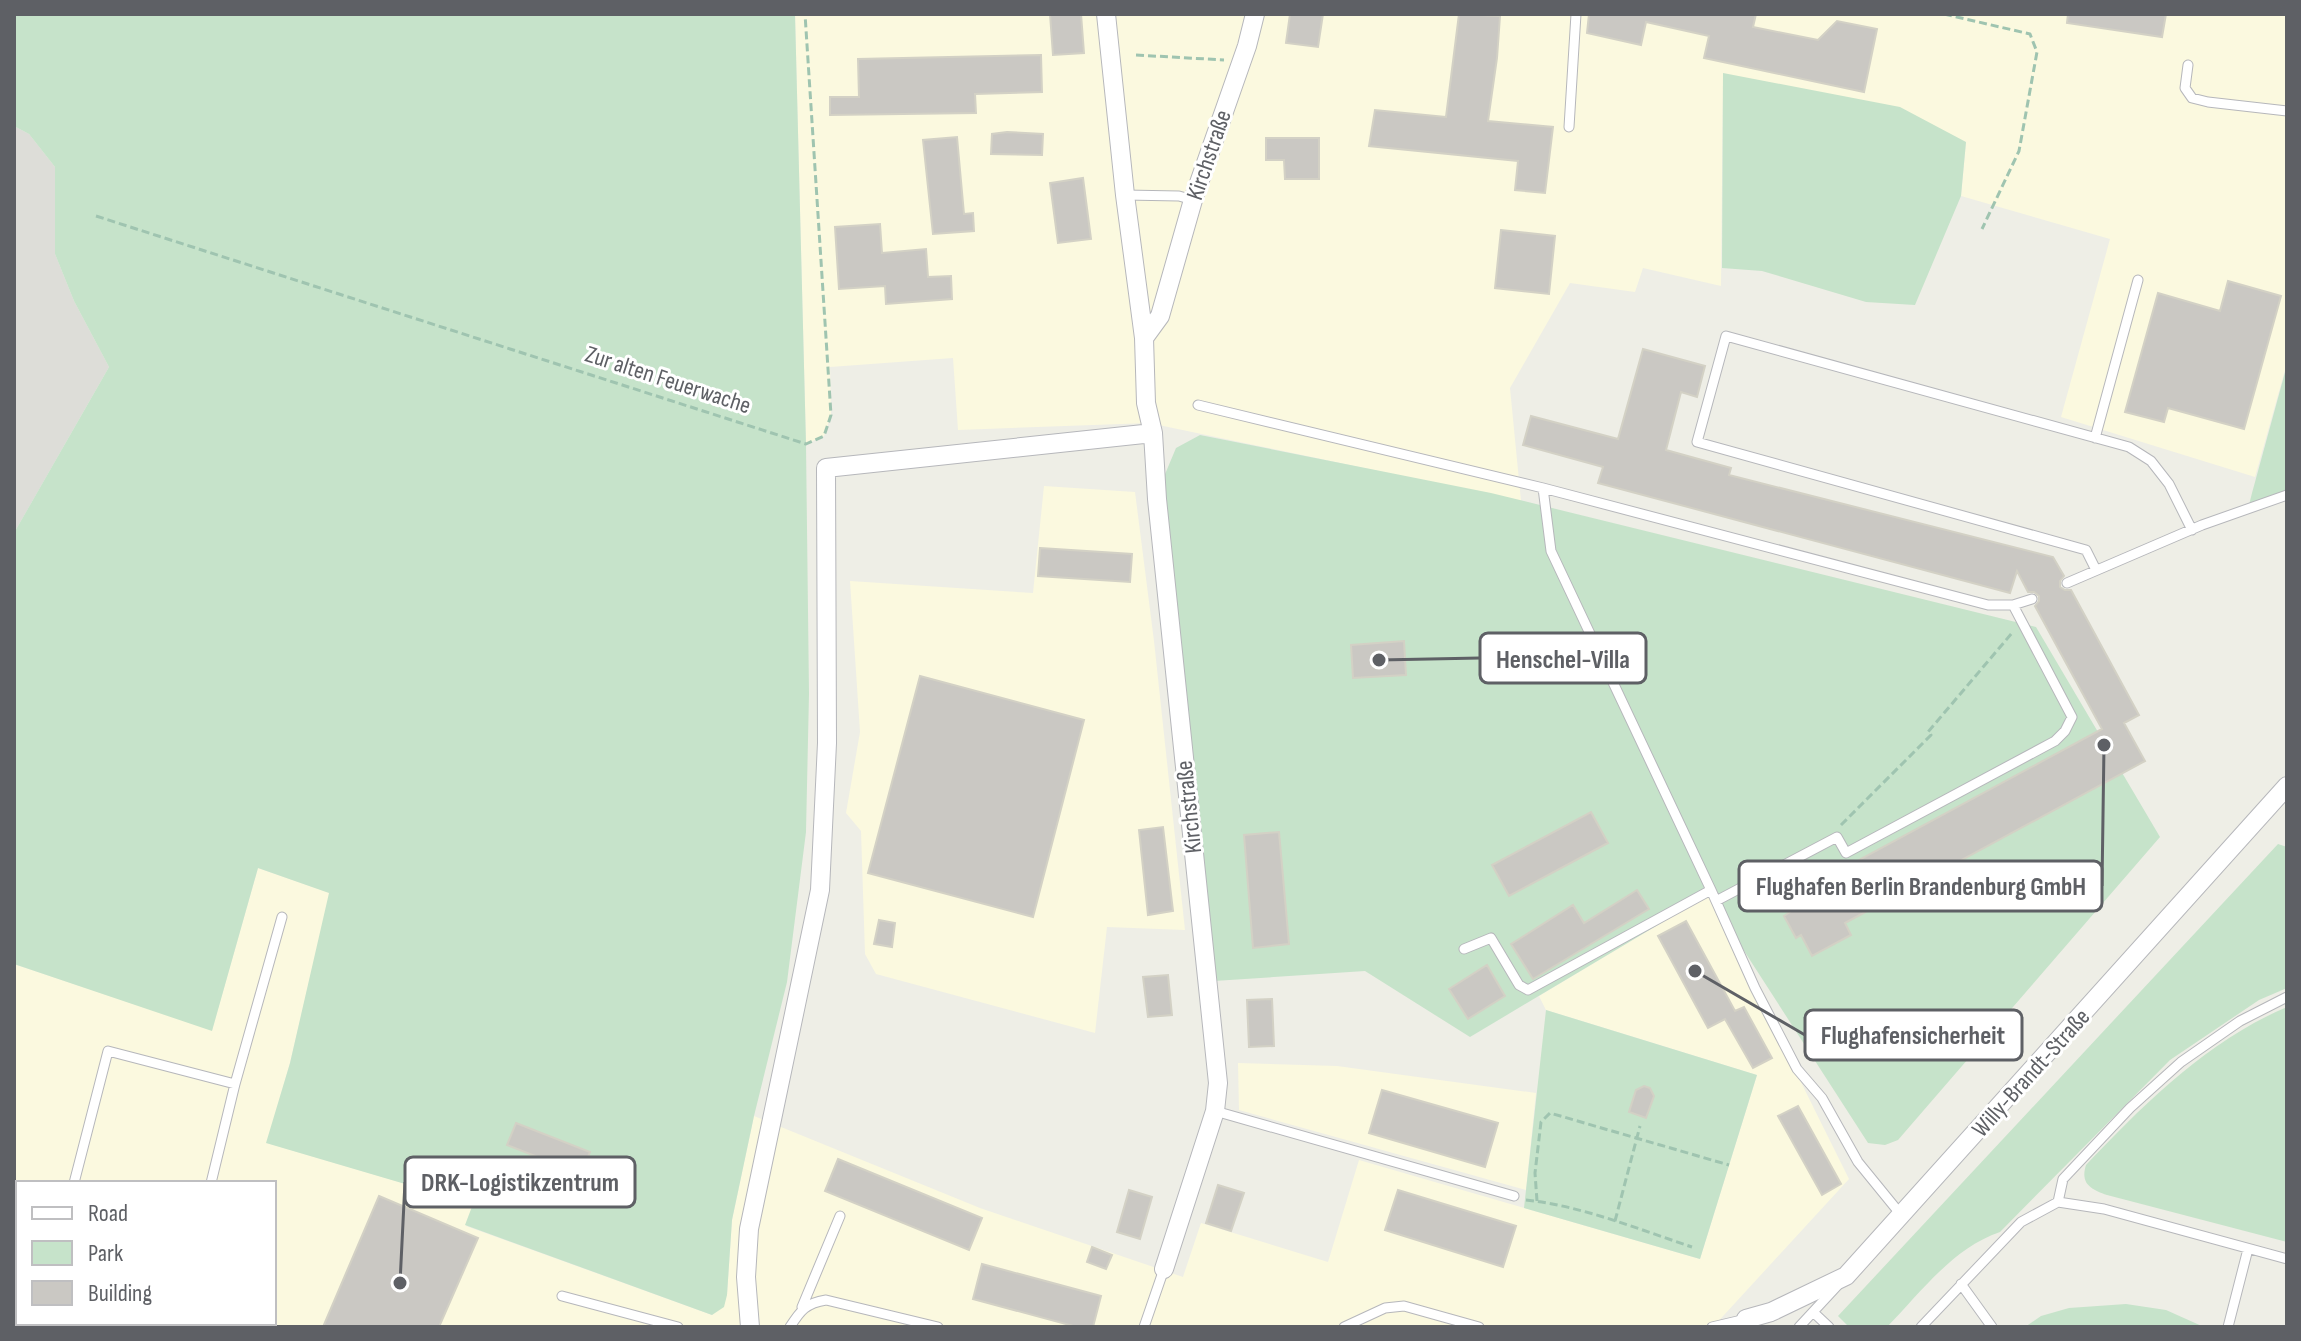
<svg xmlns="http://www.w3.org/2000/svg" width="2301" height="1341" viewBox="0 0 2301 1341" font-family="'Sofia Sans Condensed',sans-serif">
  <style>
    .commercial { fill: #fbf9df; fill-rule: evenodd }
    .industrial { fill: #ddddd8 }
    .green { fill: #c6e3ca }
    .building { fill: #cac8c3; stroke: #d3d1c5; stroke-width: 2 }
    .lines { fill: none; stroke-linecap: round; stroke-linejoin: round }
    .lane-casing { stroke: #b6b7bb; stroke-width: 11 }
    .street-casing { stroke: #b6b7bb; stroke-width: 20 }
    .path { stroke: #9fc4b0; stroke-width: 3; stroke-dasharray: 8 4; stroke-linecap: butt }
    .lane { stroke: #fff; stroke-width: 9 }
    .street { stroke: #fff; stroke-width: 18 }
    .labels { text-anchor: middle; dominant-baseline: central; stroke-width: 6; stroke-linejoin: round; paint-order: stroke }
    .street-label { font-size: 24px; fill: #5e6065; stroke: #fff }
    .leader { fill: none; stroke: #5e6065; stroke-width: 3 }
    .callout-dot { fill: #5e6065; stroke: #fff; stroke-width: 3 }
    .callout { fill: #fff; stroke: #5e6065; stroke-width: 3 }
    .callout-label { font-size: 26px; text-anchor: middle; font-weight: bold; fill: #5e6065 }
  </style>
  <rect width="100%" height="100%" fill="#eeeee6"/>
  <path class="commercial" d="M795 14H2287V363L2255 477 2061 417 2110 239 1961 196 1966 142 1723 74 1721 286 1643 268 1635 292 1570 283 1510 388 1521 501 1149 423 958 430 953 358 830 367 831 415 824 436 806 444Z
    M1044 486 1135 492 1154 641 1185 930 1107 927 1095 1033 876 974 865 954 861 831 846 813 860 732 850 581 1033 593Z
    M258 868 330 893 290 1063 267 1143 474 1204 466 1226 712 1315 727 1295 732 1220 754 1116 980 1208 1183 1277 1201 1223 1328 1262 1359 1160 1700 1259 1757 1075 1546 1010 1539 996 1708 895 1849 1179 1713 1327H14V964L212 1030ZM18 1183H274V1323H18Z
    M1238 1063 1337 1066 1536 1093 1526 1190 1239 1110Z"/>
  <path class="industrial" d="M14 126 29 134 55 167V254L74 301 109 367 14 533Z"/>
  <path class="green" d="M14 14H795L806 444 809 694 806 832 787 982 754 1116 732 1220 727 1295 724 1307 712 1315 465 1225 473 1204 266 1143 290 1063 329 893 258 868 212 1031 14 964V533L109 367 74 301 55 254V167L29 134 14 126Z
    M1723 73 1900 107 1966 142 1961 196 1915 305 1866 302 1762 271 1722 268Z
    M2287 365V495L2248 509 2252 493Z
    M1200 435 1491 493 2036 627 2160 837 1898 1140 1885 1145 1868 1143 1708 895 1470 1037 1365 971 1214 981 1163 479 1176 448Z
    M2278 844 2287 847V988L2259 1000 2170 1060 2000 1232C1953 1248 1921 1292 1887 1327H1849L1838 1316Z
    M2287 1007V1242L2107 1195C2091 1189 2080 1184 2086 1165 2145 1103 2207 1041 2287 1007Z
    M1546 1010 1757 1075 1700 1259 1524 1208Z
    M2126 1304 2166 1310 2204 1327H2025L2041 1316 2069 1308Z"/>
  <path class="building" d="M1050 14H1081L1084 53 1053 55Z
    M1290 14H1323L1318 47 1286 43Z
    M1459 14 1500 16 1497 58 1488 121 1553 127 1545 193 1515 190 1518 161 1369 146 1375 110 1446 117Z
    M1589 14H1756L1753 27 1818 40 1837 21 1877 29 1864 92 1704 58 1709 36 1646 22 1641 45 1587 33Z
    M2068 14H2166L2162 37 2067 23Z
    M1041 55 1042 92 975 94 976 113 830 115V97H859L858 59Z
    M1007 132 1043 134 1042 155 991 154 992 134Z
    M957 137 964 214 973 213 974 231 933 234 923 140Z
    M1266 138H1319V179H1285L1284 160H1266Z
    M1083 178 1091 239 1058 243 1050 183Z
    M880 224 882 253 926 249 928 277 951 276 952 299 886 304 885 286 839 289 835 227Z
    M1501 230 1555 236 1549 294 1495 288Z
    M2228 281 2281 296 2244 429 2168 408 2164 422 2125 412 2158 293 2220 311Z
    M1643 349 1705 366 1697 397 1681 392 1666 450 1731 468 1729 475 2053 557 2064 576 2060 581V587L2065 590H2071L2139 715 2124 723 2145 761 1845 923 1851 935 1812 956 1801 935 1796 938 1784 916 1790 912 1779 892 1832 864 1837 872 2102 729 2035 606 2039 601V596L2034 592H2028L2017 571 2010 593 1598 483 1603 467 1523 445 1531 416 1618 439Z
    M1040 548 1132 554 1130 582 1038 576Z
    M1404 641 1406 675 1353 678 1351 645Z
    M920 676 1084 720 1033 917 868 873Z
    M1591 812 1608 843 1509 896 1492 865Z
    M1163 827 1173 911 1148 915 1139 830Z
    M1279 832 1289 944 1253 948 1244 835Z
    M1637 890 1649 909 1533 979 1511 944 1573 905 1584 923Z
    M879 920 895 923 892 947 874 944Z
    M1686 921 1735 1011 1744 1007 1772 1058 1753 1068 1725 1019 1708 1028 1658 936Z
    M1487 965 1505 996 1468 1019 1449 989Z
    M1168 975 1172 1015 1148 1017 1143 977Z
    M1272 999 1274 1046 1249 1047 1247 1000Z
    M1644 1086 1650 1088 1654 1096 1646 1118 1629 1112 1636 1090Z
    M1382 1090 1498 1123 1485 1167 1369 1133Z
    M1798 1106 1841 1184 1822 1195 1778 1116Z
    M516 1123 590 1152 588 1157 619 1169 608 1197 590 1190 594 1179 507 1145Z
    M838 1159 982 1218 969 1250 825 1191Z
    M1218 1185 1244 1193 1231 1231 1206 1223Z
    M1129 1190 1152 1197 1140 1239 1117 1232Z
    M1398 1190 1516 1226 1503 1267 1385 1230Z
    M379 1196 478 1238 439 1327H323Z
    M1092 1247 1112 1255 1106 1269 1087 1262Z
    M982 1264 1101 1296 1093 1327H1077L973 1299Z"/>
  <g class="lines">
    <g class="lane-casing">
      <path id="lane" d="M2188 65 2185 88 2192 98 2208 102 2287 111
        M1569 127 1576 14
        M1125 195 1179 196 1193 200
        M1198 405 1543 488 1988 605H2013L2032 599
        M2095 438 2138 280
        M1543 488 1551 551 1711 890 1755 988 1797 1069 1822 1098 1858 1162 1902 1216
        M2096 570 2086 550 1697 442 1726 336 2129 447 2151 461 2169 484 2192 530
        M2067 583 2202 525 2287 495
        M1716 901 1837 837 1846 853 2055 741 2065 731 2072 717 2013 605
        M1464 949 1491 938 1519 985 1528 990 1711 890
        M1215 1111 1514 1196
        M74 1183 108 1051 235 1084
        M211 1183 235 1084 282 917
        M2058 1202 2063 1179 2130 1108 2181 1062 2240 1021 2287 997
        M14 1246 18 1247
        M14 1276 18 1278
        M1961 1284 1992 1327
        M562 1296 678 1327
        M802 1307 840 1216
        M1813 1312 1829 1327
        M138 1323 148 1327
        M176 1327 177 1323
        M790 1327C800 1311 806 1303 826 1300L938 1327
        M1144 1327 1164 1269
        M1344 1327 1385 1308 1404 1306 1479 1327
        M1712 1327 1746 1319
        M1799 1327 1837 1286
        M1921 1327 2021 1222 2058 1202 2104 1209 2287 1259
        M2228 1327 2248 1249"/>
    </g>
    <g class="street-casing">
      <path id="street" d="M1106 14 1125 195 1144 338 1146 403 1153 433 1157 499 1218 1083 1215 1111 1164 1269
        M1144 338 1160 316 1193 200 1247 46 1255 14
        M1746 1319 1771 1312 1846 1276 2287 786
        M750 1327 746 1277 749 1229 820 890 827 743 826 468 1153 433"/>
    </g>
    <path class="path" d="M1944 14 2030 34 2037 52 2019 151 1982 229
      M1136 55 1224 60
      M96 216 806 444 824 436 831 415 805 14
      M1841 825 1931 735 1928 732 2012 633
      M1526 1200C1582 1206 1638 1229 1692 1247
      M1537 1201 1535 1173 1541 1122 1550 1113 1729 1165
      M1615 1221 1640 1126"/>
    <use href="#lane" class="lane"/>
    <use href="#street" class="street"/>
  </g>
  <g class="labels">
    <g class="street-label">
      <text transform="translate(1209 155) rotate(-71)">Kirchstraße</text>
      <text transform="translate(668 380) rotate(18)">Zur alten Feuerwache</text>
      <text transform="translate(1189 807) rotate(-96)">Kirchstraße</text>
      <text transform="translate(2031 1073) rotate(-48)">Willy-Brandt-Straße</text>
    </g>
  </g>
  <path class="leader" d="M1379 660L1480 658M2104 745L2102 886M1695 971L1805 1035M400 1283L405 1182"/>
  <g class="callout-dot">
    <circle cx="1379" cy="660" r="8"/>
    <circle cx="2104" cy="745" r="8"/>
    <circle cx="1695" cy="971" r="8"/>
    <circle cx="400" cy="1283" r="8"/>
  </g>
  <g class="callout">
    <rect x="1480" y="633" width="166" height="50" rx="8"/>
    <rect x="1739" y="861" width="363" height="50" rx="8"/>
    <rect x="1805" y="1010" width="217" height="50" rx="8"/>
    <rect x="405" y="1157" width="230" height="50" rx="8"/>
  </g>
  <g class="callout-label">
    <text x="1563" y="668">Henschel-Villa</text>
    <text x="1921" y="895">Flughafen Berlin Brandenburg GmbH</text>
    <text x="1913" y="1044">Flughafensicherheit</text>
    <text x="520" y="1191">DRK-Logistikzentrum</text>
  </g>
  <rect width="2301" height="1341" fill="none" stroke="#5e6065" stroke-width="32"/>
  <rect x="16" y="1181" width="260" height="144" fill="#ffffff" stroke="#bfbfc1" stroke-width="2"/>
  <rect x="32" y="1207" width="40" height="12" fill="#ffffff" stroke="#bfbfc1" stroke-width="2"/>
  <text x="88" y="1221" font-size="24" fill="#5e6065">Road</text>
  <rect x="32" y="1241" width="40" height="24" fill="#c6e3ca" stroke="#bfbfc1" stroke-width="2"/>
  <text x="88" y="1261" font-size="24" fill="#5e6065">Park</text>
  <rect x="32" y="1281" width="40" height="24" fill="#cac8c3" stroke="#bfbfc1" stroke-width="2"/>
  <text x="88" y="1301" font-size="24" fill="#5e6065">Building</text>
</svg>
